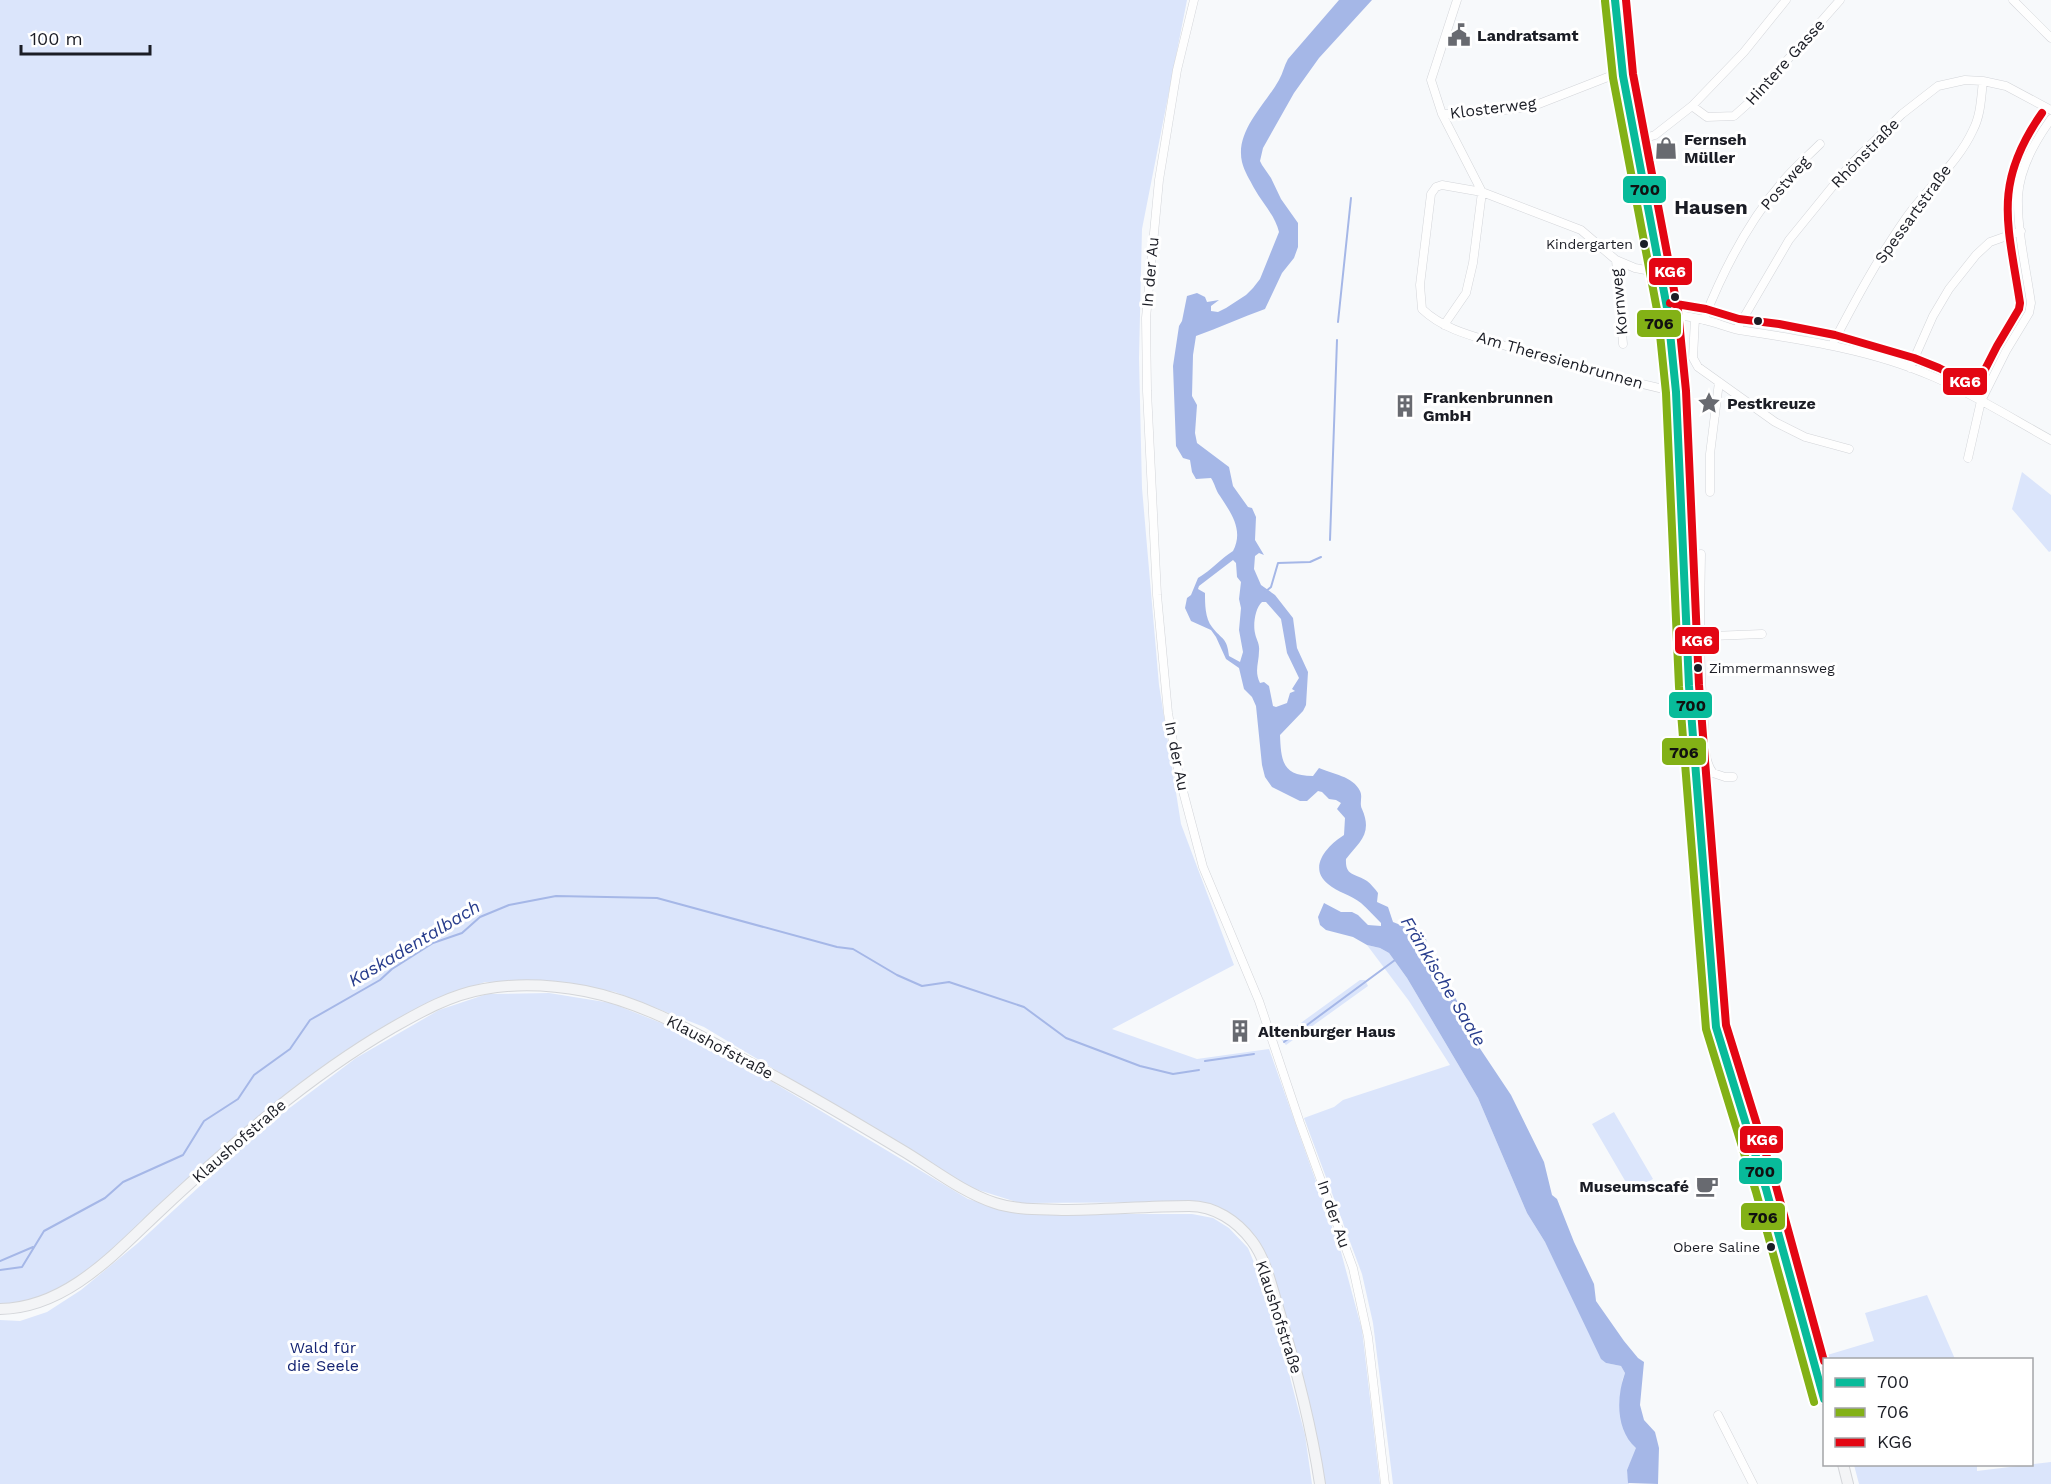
<svg xmlns="http://www.w3.org/2000/svg" width="2051" height="1484" viewBox="0 0 2051 1484" font-family="'Work Sans',sans-serif">
  <style>
    .green { fill: #dbe5fb }
    .water { fill: #a5b7e7; fill-rule: evenodd }
    .lines { fill: none; stroke-linecap: round; stroke-linejoin: round }
    .stream { stroke: #a5b7e7; stroke-width: 2 }
    .minor-casing { stroke: #d3d5d9; stroke-width: 9 }
    .secondary-casing { stroke: #d3d5d9; stroke-width: 12 }
    .minor { stroke: #fefefe; stroke-width: 8 }
    .secondary { stroke: #f3f4f6; stroke-width: 10 }
    .bus-1-casing { stroke: #fff; stroke-width: 12 }
    .bus-2-casing { stroke: #fff; stroke-width: 12 }
    .bus-3-casing { stroke: #fff; stroke-width: 12 }
    .bus-1 { stroke: #08bb9a; stroke-width: 8 }
    .bus-2 { stroke: #83b116; stroke-width: 8 }
    .bus-3 { stroke: #e30613; stroke-width: 8 }
    .bus-dot { fill: #1b1d25; stroke: #fff; stroke-width: 2 }
    .labels { text-anchor: middle; dominant-baseline: central; stroke-width: 6; stroke-linejoin: round; paint-order: stroke }
    .bus-label { font-size: 14px; fill: #1b1d25; stroke: #fff; text-anchor: end }
    .poi-label { font-size: 16px; font-weight: bold; fill: #1b1d25; stroke: #fff; text-anchor: start }
    .street-label { font-size: 16px; fill: #1b1d25; stroke: #fff }
    .park-label { font-size: 16px; fill: #152573; stroke: #fff }
    .water-label { font-size: 18px; font-style: italic; fill: #273c8c; stroke: #fff }
    .quarter-label { font-size: 20px; font-weight: bold; fill: #1b1d25; stroke: #fff }
    .line-badge { stroke: #fff; stroke-width: 2 }
    .badge-label { font-size: 16px; text-anchor: middle; font-weight: bold; fill: #fff }
    .pale-badge-label { font-size: 16px; text-anchor: middle; font-weight: bold; fill: #111 }
  </style>
  <rect width="100%" height="100%" fill="#f7f9fb"/>
  <path class="green" d="M0 0H1187L1142 229 1139 358 1142 488 1159 685 1181 824 1234 965 1112 1029 1197 1059 1269 1049 1341 1252 1362 1330 1380 1484H1324L1316 1432 1258 1242 1193 1202 1020 1203 972 1188 704 1027 615 992 550 981 485 982 434 1000 349 1049 255 1119 96 1264 43 1300 0 1306Z
    M2022 472 2051 495V551L2049 552 2012 509Z
    M1367 945 1380 948 1389 953 1407 978 1478 1098 1527 1213 1545 1242 1606 1363 1621 1366 1625 1373 1622 1381 1637 1448 1627 1470 1629 1484H1393L1373 1323 1362 1274 1304 1118 1334 1107 1343 1100 1450 1065 1409 1001Z
    M1360 980H1365L1368 986 1286 1045 1280 1038Z
    M549 993 611 1003 699 1038 968 1199 1019 1214H1192L1213 1218 1229 1228 1248 1248 1262 1282 1280 1339 1305 1435 1312 1484H0V1320L20 1321 47 1312 81 1290 138 1243 263 1128 356 1058 439 1010 487 994Z
    M1614 1112 1653 1179 1631 1191 1592 1124Z
    M1927 1295 1955 1359H1825L1824 1356 1874 1341 1865 1313Z
    M2051 1462V1484H1859L1854 1465H1977V1471Z"/>
  <path class="water" d="M1339 0H1372L1319 58 1294 93 1263 148 1260 161 1262 165 1271 178 1281 199 1298 223V247L1294 258 1282 273 1265 309C1242 317 1219 328 1196 336L1193 355 1192 396 1197 405 1195 433 1197 443 1229 467 1233 486 1248 507 1252 508 1256 517 1255 540 1264 555 1259 553 1255 556 1254 569 1261 585 1275 595 1293 618 1297 648 1308 672 1306 705 1303 711 1280 735C1281 762 1283 776 1313 776L1319 768C1332 774 1353 776 1360 791 1363 797 1359 803 1362 809 1373 834 1359 842 1346 859 1345 877 1356 873 1367 881 1371 884 1375 889 1378 893L1377 902 1388 907 1393 922 1413 930 1426 939 1431 959 1439 967 1465 1016 1471 1035 1511 1095 1544 1162 1552 1195 1557 1199 1574 1242 1594 1284 1596 1301 1624 1341 1638 1358 1644 1362 1640 1405 1644 1420 1655 1432 1659 1448 1658 1484 1628 1483 1627 1470 1636 1448C1616 1430 1616 1398 1625 1373L1621 1366 1606 1363 1601 1359 1545 1242 1527 1213 1478 1098 1407 978 1389 953 1380 948 1367 945 1353 937 1326 930 1320 925 1318 917 1324 903 1341 912H1352L1358 915 1368 925 1381 926V923C1374 916 1368 909 1361 903 1351 895 1337 892 1328 884 1307 867 1328 845 1344 835L1345 818 1337 809 1341 803 1336 800 1329 799 1322 792 1318 791 1307 801H1300L1272 787 1265 777 1262 765 1256 706 1252 697 1244 689 1239 668 1226 659 1216 637 1211 630 1191 621 1185 608 1187 598 1191 595 1198 578C1212 570 1220 559 1233 551 1244 530 1231 513 1220 496 1216 491 1215 484 1211 478L1196 479 1192 472 1190 460 1183 458 1176 446 1173 366 1179 326 1182 321 1187 296 1197 293 1205 297 1207 302 1219 300 1211 306V311L1218 312 1226 308 1246 295 1253 288 1260 279 1279 232C1275 215 1262 203 1254 188 1250 180 1244 171 1242 162 1235 131 1265 105 1279 80 1283 73 1284 66 1288 59ZM1233 560 1236 563 1237 577 1241 582 1239 599 1241 608 1239 630 1243 652 1240 662 1229 656C1227 637 1222 640 1212 627 1205 618 1205 604 1205 593L1198 589 1199 586ZM1262 602H1266L1281 619 1287 653 1299 678 1292 689 1295 691 1290 693 1287 703 1276 707 1273 706 1269 686 1264 682 1260 683C1254 671 1259 663 1259 651 1260 644 1256 639 1255 633 1253 625 1255 608 1262 602Z"/>
  <g class="lines">
    <path class="stream" d="M1338 322 1351 198
      M1330 540 1337 340
      M1265 592 1271 587 1278 563 1310 562 1321 557
      M1284 1042 1395 960
      M1205 1061 1254 1054
      M0 1261 33 1247
      M0 1270 22 1267 44 1231 105 1198 123 1182 183 1155 204 1121 238 1099 254 1075 290 1049 310 1020 380 980 392 969 433 943 462 933 480 917 509 905 556 896 657 898 837 947 853 949 897 975 922 986 949 982 1024 1007 1066 1038 1140 1066 1173 1074 1199 1070"/>
    <g class="minor-casing">
      <path id="minor" d="M1194 0 1177 70 1159 180 1146 318 1147 391 1157 595 1168 713 1179 776 1203 867 1259 1001 1300 1123 1353 1268 1368 1337 1385 1484
        M1457 0 1431 80 1442 114H1471L1531 107 1613 75 1623 76
        M2013 0 2051 38
        M1692 106 1707 117 1734 116 1753 99 1840 0
        M1442 114 1482 192 1581 230 1616 260 1635 268 1661 273
        M1636 141 1655 135 1692 106 1744 52 1786 0
        M1616 260 1623 344
        M1668 313C1680 315 1692 317 1704 320 1716 322 1727 328 1739 330 1805 340 1873 350 1934 377 1975 395 2013 419 2051 440
        M1695 318 1693 358 1698 367 1775 422 1805 437 1849 449
        M1704 319C1723 271 1750 219 1784 180 1795 167 1808 156 1820 144
        M1444 325 1466 293 1473 263 1482 192 1442 185 1436 187 1431 194 1420 285 1422 309C1445 331 1477 337 1506 346 1562 364 1619 379 1676 392
        M1737 329 1789 240 1850 165 1902 114 1938 86 1965 80 1983 81 2006 86 2051 110
        M1832 345C1855 301 1878 258 1906 218 1927 188 1958 163 1973 130 1981 115 1981 97 1983 81
        M1910 368 1933 316 1949 289 1976 255 1990 242 2021 231
        M1968 458 1981 401 2006 351 2029 313 2031 303C2026 268 2017 231 2018 196 2020 167 2035 141 2051 119
        M1710 492V454L1719 382
        M1701 554C1700 611 1699 667 1704 724 1705 740 1703 760 1713 773L1725 777H1733
        M1687 637 1762 634
        M1718 1415 1753 1484"/>
    </g>
    <g class="secondary-casing">
      <path id="secondary" d="M1615 0 1623 76 1668 313 1676 392 1689 686 1716 1027 1766 1189 1824 1399
        M0 1309C67 1308 115 1253 161 1210 233 1143 306 1078 392 1028 422 1011 450 995 484 989 517 983 553 985 585 991 641 1002 690 1030 739 1057 794 1086 847 1117 900 1149 931 1167 961 1192 995 1203 1016 1210 1040 1209 1062 1210 1104 1210 1146 1206 1189 1206 1215 1206 1237 1221 1252 1241 1265 1258 1271 1284 1277 1304 1295 1363 1311 1423 1320 1484
        M1843 1464 1848 1484"/>
    </g>
    <use href="#minor" class="minor"/>
    <use href="#secondary" class="secondary"/>
    <g class="bus-1-casing">
      <path id="bus-1" d="M1615 0 1623 76 1668 313 1676 392 1689 686 1716 1027 1766 1189 1824 1399"/>
    </g>
    <g class="bus-2-casing">
      <path id="bus-2" d="M1605 1 1613 78 1658 315 1666 393 1679 687 1706 1029 1756 1192 1814 1402"/>
    </g>
    <g class="bus-3-casing">
      <path id="bus-3" d="M1626 0 1633 74 1678 311 1686 391 1699 685 1726 1025 1776 1186 1824 1361
        M1670 303 1706 309 1739 319 1779 324 1835 335 1914 358 1939 368 1976 387 1997 346 2019 309 2020 303C2008 224 1992 184 2042 113"/>
    </g>
    <use href="#bus-1" class="bus-1"/>
    <use href="#bus-2" class="bus-2"/>
    <use href="#bus-3" class="bus-3"/>
  </g>
  <defs>
    <g id="civic-bare" transform="scale(1.8)"><path d="M-.6-6.5H3V-4.5H.6V-3L4-1V1h2V6H-6V1h2V-1L-.6-3ZM-1.2 2.5V6h2.4V2.5Z" fill="#686a70" stroke="#fff" stroke-width="2.5" paint-order="stroke"/></g>
    <g id="shop-bare" transform="scale(1.8)"><path d="M-5-2.5h2.3a2.7 3.5 0 0 1 5.4 0H5L5.5 6h-11ZM-1.5-2.5h3a1.5 2.3 0 0 0-3 0Z" fill="#686a70" stroke="#fff" stroke-width="2.5" paint-order="stroke"/></g>
    <g id="sight-bare" transform="scale(1.8)"><path d="M0-6L1.8-2.2L6-1.7L2.9 1.2L3.7 5.4L0 3.3L-3.7 5.4L-2.9 1.2L-6-1.7L-1.8-2.2Z" fill="#686a70" stroke="#fff" stroke-width="2.5" paint-order="stroke"/></g>
    <g id="building-bare" transform="scale(1.8)"><path d="M-4-6H4V6H1V3H-1V6H-4ZM-2.5-4.3h1.7v1.8h-1.7ZM.8-4.3h1.7v1.8H.8ZM-2.5-1h1.7V.8h-1.7ZM.8-1h1.7V.8H.8Z" fill="#686a70" stroke="#fff" stroke-width="2.5" paint-order="stroke"/></g>
    <g id="cafe-bare" transform="scale(1.8)"><path d="M-5.5-4.5H6V0H3Q3 3.5 0 3.5H-2.5Q-5.5 3.5-5.5 0ZM3-3.2v2h1.7v-2ZM-6 4.5H4V6H-6Z" fill="#686a70" stroke="#fff" stroke-width="2.5" paint-order="stroke"/></g>
  </defs>
  <g fill-rule="evenodd">
    <use href="#civic-bare" x="1459" y="35"/>
    <use href="#shop-bare" x="1666" y="148"/>
    <use href="#sight-bare" x="1709" y="403"/>
    <use href="#building-bare" x="1405" y="406"/>
    <use href="#building-bare" x="1240" y="1031"/>
    <use href="#cafe-bare" x="1707" y="1186"/>
  </g>
  <g class="bus-dot">
    <circle cx="1644" cy="244" r="5"/>
    <circle cx="1675" cy="297" r="5"/>
    <circle cx="1758" cy="321" r="5"/>
    <circle cx="1698" cy="668" r="5"/>
    <circle cx="1771" cy="1247" r="5"/>
  </g>
  <g class="labels">
    <g class="bus-label">
      <text x="1633" y="244">Kindergarten</text>
      <text x="1709" y="668" text-anchor="start">Zimmermannsweg</text>
      <text x="1760" y="1247">Obere Saline</text>
    </g>
    <g class="poi-label">
      <text x="1477" y="35">Landratsamt</text>
      <text x="1684" y="139">Fernseh<tspan x="1684" dy="18">Müller</tspan></text>
      <text x="1423" y="397">Frankenbrunnen<tspan x="1423" dy="18">GmbH</tspan></text>
      <text x="1727" y="403">Pestkreuze</text>
      <text x="1258" y="1031">Altenburger Haus</text>
      <text x="1689" y="1186" text-anchor="end">Museumscafé</text>
    </g>
    <g class="street-label">
      <text transform="translate(1785 62) rotate(-48)">Hintere Gasse</text>
      <text transform="translate(1493 108) rotate(-7)">Klosterweg</text>
      <text transform="translate(1865 153) rotate(-46)">Rhönstraße</text>
      <text transform="translate(1785 183) rotate(-49)">Postweg</text>
      <text transform="translate(1913 214) rotate(-54)">Spessartstraße</text>
      <text transform="translate(1150 272) rotate(-85)">In der Au</text>
      <text transform="translate(1619 302) rotate(-95)">Kornweg</text>
      <text transform="translate(1560 360) rotate(16)">Am Theresienbrunnen</text>
      <text transform="translate(1177 756) rotate(79)">In der Au</text>
      <text transform="translate(720 1047) rotate(28)">Klaushofstraße</text>
      <text transform="translate(239 1141) rotate(-41)">Klaushofstraße</text>
      <text transform="translate(1334 1214) rotate(71)">In der Au</text>
      <text transform="translate(1279 1317) rotate(72)">Klaushofstraße</text>
    </g>
    <g class="park-label">
      <text x="323" y="1347">Wald für<tspan x="323" dy="18">die Seele</tspan></text>
    </g>
    <g class="water-label">
      <text transform="translate(414 943) rotate(-31)">Kaskadentalbach</text>
      <text transform="translate(1444 981) rotate(59)">Fränkische Saale</text>
    </g>
    <g class="quarter-label">
      <text x="1711" y="207">Hausen</text>
    </g>
  </g>
  <g class="line-badge">
    <rect x="1622" y="175" width="45" height="29" rx="6" fill="#08bb9a"/>
    <rect x="1648" y="257" width="45" height="29" rx="6" fill="#e30613"/>
    <rect x="1636" y="309" width="46" height="29" rx="6" fill="#83b116"/>
    <rect x="1942" y="367" width="46" height="29" rx="6" fill="#e30613"/>
    <rect x="1674" y="626" width="46" height="29" rx="6" fill="#e30613"/>
    <rect x="1668" y="691" width="45" height="28" rx="6" fill="#08bb9a"/>
    <rect x="1661" y="737" width="46" height="29" rx="6" fill="#83b116"/>
    <rect x="1739" y="1125" width="45" height="29" rx="6" fill="#e30613"/>
    <rect x="1738" y="1157" width="45" height="28" rx="6" fill="#08bb9a"/>
    <rect x="1740" y="1202" width="46" height="29" rx="6" fill="#83b116"/>
  </g>
  <g class="badge-label">
    <text x="1670" y="277">KG6</text>
    <text x="1965" y="387">KG6</text>
    <text x="1697" y="646">KG6</text>
    <text x="1762" y="1145">KG6</text>
  </g>
  <g class="pale-badge-label">
    <text x="1645" y="195">700</text>
    <text x="1659" y="329">706</text>
    <text x="1691" y="711">700</text>
    <text x="1684" y="758">706</text>
    <text x="1760" y="1177">700</text>
    <text x="1763" y="1223">706</text>
  </g>
  <rect x="1823" y="1358" width="210" height="108" fill="#ffffff" stroke="#a4a5a8" stroke-width="1.5"/>
  <rect x="1835" y="1378" width="30" height="9" fill="#08bb9a" stroke="#a4a5a8" stroke-width="1.5"/>
  <text x="1877" y="1388" font-size="18" fill="#1b1d25">700</text>
  <rect x="1835" y="1408" width="30" height="9" fill="#83b116" stroke="#a4a5a8" stroke-width="1.5"/>
  <text x="1877" y="1418" font-size="18" fill="#1b1d25">706</text>
  <rect x="1835" y="1438" width="30" height="9" fill="#e30613" stroke="#a4a5a8" stroke-width="1.5"/>
  <text x="1877" y="1448" font-size="18" fill="#1b1d25">KG6</text>
  <path d="M21 45v9h129v-9" fill="none" stroke="#1b1d25" stroke-width="3"/>
  <text x="30" y="45" font-size="18" fill="#1b1d25" stroke="#ffffff" stroke-width="4.5" paint-order="stroke">100 m</text>
</svg>
